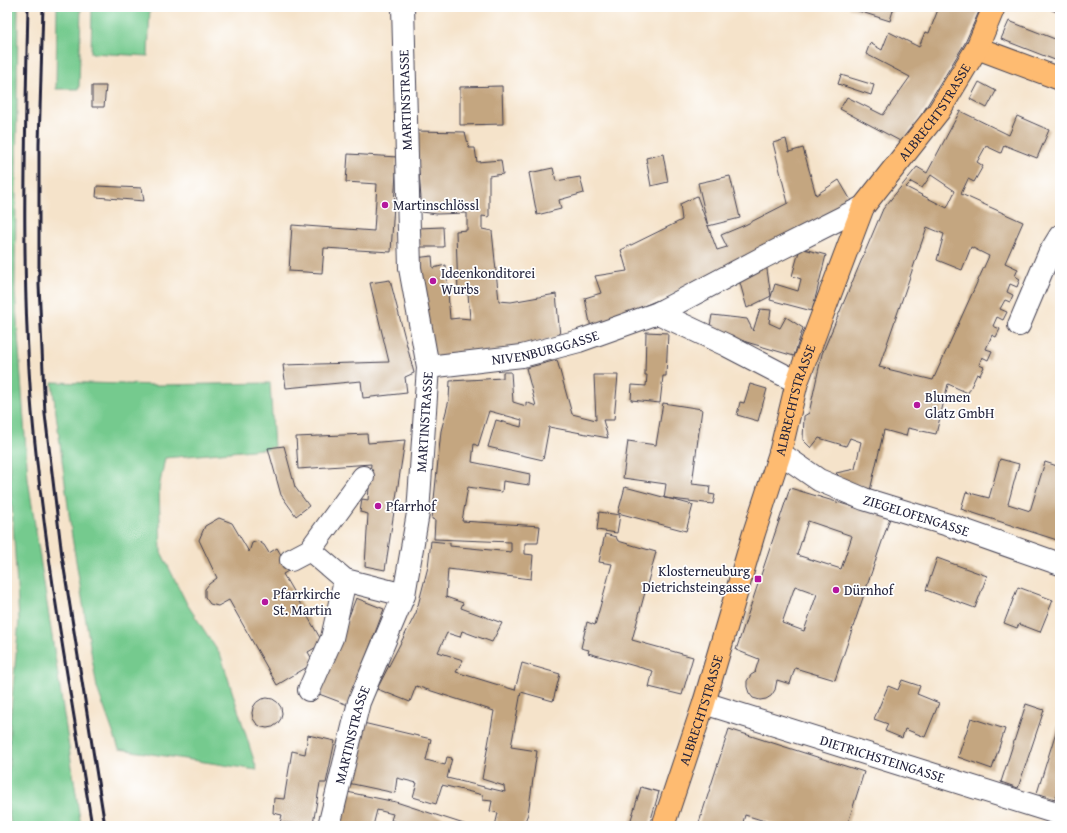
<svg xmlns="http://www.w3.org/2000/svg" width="1067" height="833" viewBox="0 0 1067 833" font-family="'Gentium Book Plus',serif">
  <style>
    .green { fill: #74ca8e; stroke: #4b7664 }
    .building { fill: #c4a680; fill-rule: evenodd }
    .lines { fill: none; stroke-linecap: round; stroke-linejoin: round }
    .minor-casing { stroke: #423f50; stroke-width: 24 }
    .major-casing { stroke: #423f50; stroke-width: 24 }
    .minor { stroke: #fff; stroke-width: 22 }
    .major { stroke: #febb71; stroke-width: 22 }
    .rail { stroke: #22223b; stroke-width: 3 }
    .poi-dot { fill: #b5179e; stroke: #fff; stroke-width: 1.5 }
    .labels { text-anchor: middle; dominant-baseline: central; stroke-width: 3.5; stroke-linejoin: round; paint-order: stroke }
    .street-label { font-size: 14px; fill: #22223b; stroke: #fff }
    .poi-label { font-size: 14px; fill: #22223b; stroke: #fff; text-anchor: start }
  </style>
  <rect width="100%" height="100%" fill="#fff"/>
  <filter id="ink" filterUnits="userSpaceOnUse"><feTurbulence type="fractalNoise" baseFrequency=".025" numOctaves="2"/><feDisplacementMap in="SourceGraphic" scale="8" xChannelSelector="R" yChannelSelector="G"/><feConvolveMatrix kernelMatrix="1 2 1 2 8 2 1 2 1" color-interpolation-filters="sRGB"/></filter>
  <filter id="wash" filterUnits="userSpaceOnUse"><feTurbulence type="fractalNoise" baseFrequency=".012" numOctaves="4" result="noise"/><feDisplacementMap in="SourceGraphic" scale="16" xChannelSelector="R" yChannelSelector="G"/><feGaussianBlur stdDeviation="0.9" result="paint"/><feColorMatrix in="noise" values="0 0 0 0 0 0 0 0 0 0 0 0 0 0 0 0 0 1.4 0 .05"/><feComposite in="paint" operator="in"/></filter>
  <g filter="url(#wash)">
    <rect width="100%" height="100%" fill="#f5e3ca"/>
    <path class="green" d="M7 7H18L15 291 28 479 81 826H11L8 807 10 723 19 620 7 426Z
      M57 7H81L79 89H56Z
      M92 7H150L148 56 91 53Z
      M52 382 159 385 270 383 274 448 165 458 159 488 161 552 187 604 221 656 257 770 119 749 97 688 72 537Z"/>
    <g id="blocks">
      <path class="building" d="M850 7H894L890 21 849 8Z
        M939 7H981L965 43 922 114 902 142 840 109 847 97 883 115 910 77 866 54 870 43 882 50 889 32 919 47 925 32 929 33Z
        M1044 7H1060V13Z
        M1009 21 1060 41V62L1001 39Z
        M841 75 874 85 871 95 838 84Z
        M979 82 996 91 987 108 970 99Z
        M92 86H106L104 107H92Z
        M502 86 503 124 460 125V87Z
        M960 111 1009 135 1017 116 1049 130 1037 158 1004 145 1001 153 986 146 977 162 983 166 974 182 968 179 961 194 1023 222 1005 263 1018 269 1015 276 1020 279 1017 287 1010 284 1007 292 1013 295 1010 302 1005 300 1000 309 1007 312 1003 320 997 317 993 326 1000 329 996 337 992 335 986 349 992 351 988 360 982 357 979 365 984 367 980 375 977 374 968 393 948 384 936 434 908 428 906 436 884 430 869 495 850 487 836 473 855 469 861 442 850 438 846 446 819 438 811 448 803 440 804 416 809 413 822 354 883 209 917 167 927 173ZM931 175 955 191 947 208 906 187 911 182 922 188ZM927 227 944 234 937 260 962 270 971 247 989 256 933 380 879 367Z
        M416 131 465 132 469 148H475L477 162 501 160 503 174 489 176V217L482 216V229L492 231 499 301 511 302 556 294 560 336 515 349 440 359 430 353 415 258 432 256 433 268 446 265 450 319 460 318 470 319 468 294H458L456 231 467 230V213L437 214 422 212Z
        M786 139 789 152 803 148 816 195 839 180 853 204 706 280 591 328 585 298 601 293 595 276 627 271 621 250 682 220 680 204 697 196 708 226 698 183 730 176 740 218 708 226 717 250 727 247 721 235 745 225 788 203 773 143Z
        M348 154 397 157 391 252 324 248 322 273 289 271 292 225 374 231 377 184 346 182Z
        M663 154 668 182 651 186 646 158Z
        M553 168 556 181 580 177 584 193 559 200 561 209 537 215 529 173Z
        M97 186 142 188 144 201 96 197Z
        M443 227 444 247H419L418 228Z
        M800 248 826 255 812 311 770 300 775 284 798 291 801 279 792 276Z
        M766 263 771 296 747 308 738 276Z
        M390 280 414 373 405 377 407 393 363 398 361 381 286 388 283 365 389 362 370 283Z
        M760 309 771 310 769 323 780 328 786 317 803 328 794 356 709 331 712 315 747 319 753 331Z
        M646 332 668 333 666 376H663L660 403 631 400 632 385 646 386 647 375H645Z
        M557 360 572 414 596 420 594 375H618L614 420H603L608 438 549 427 543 460 517 454 488 447 496 420 521 427 522 420 489 411 478 446 474 444 472 462 530 474 529 485 503 481 502 492 468 487 462 521 540 526 538 543H525V554L533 555 531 579 448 569 446 597 463 603 461 608 502 623 492 642 462 631 460 637 447 633 438 652 463 660 456 672 515 690 522 663 560 674 553 701 521 692 511 747 537 751 528 814 523 826H495L498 813 490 811 492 801 483 800V795L442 785 436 804 413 797 417 783 397 778 395 793 348 783 363 723 431 739 426 760 445 765 447 757 452 758 447 778 505 792 504 786 482 779 494 711 416 686 410 702 377 689 416 613 428 567 431 541 450 543V546L511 552V542L434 539 435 520 432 519 441 431 449 400 450 381 503 378V372H511L513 402 526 406V402L536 406 526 368Z
        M750 384 767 389 758 421 737 415 740 402 744 403Z
        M663 403 702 409 692 484 710 486 709 494 715 495 713 504 664 498 666 484 623 478 628 441 656 445Z
        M367 434 368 443 405 440 385 570 365 566 368 514 360 512 362 499 368 500 371 464 298 469 296 437Z
        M284 446 295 487 309 506 296 516 281 495 268 448Z
        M1000 459 1019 464 1008 504 1030 511 1045 462 1060 467V541L961 509 966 492 989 498Z
        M625 487 693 505 686 531 618 513Z
        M790 488 890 518 835 680 795 668 790 684 777 680 775 690 771 696 766 699 760 700 753 698 749 693 747 687V681L751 675 756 672H755L759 659 736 650ZM808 521 852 536 841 569 797 555ZM795 586 817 594 804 631 782 623Z
        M599 512 620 515 617 533 597 530Z
        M219 518 232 523 249 552 252 543 258 541 264 545 269 553 277 548 290 570 283 574 323 643 308 652 314 663 277 685 229 600 218 606 210 604 205 597V589L209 584 217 578 199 540 205 526Z
        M605 534 616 537 618 541 656 552 632 640 693 657 682 695 649 687 653 671 588 653 589 650 581 648 587 622 595 625 612 564 599 562Z
        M937 558 987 576 975 608 926 590Z
        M1018 587 1053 600 1040 632 1019 624 1017 628 1004 623Z
        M356 598 384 609 348 705 319 694Z
        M902 680 920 686 917 694 939 703 925 737 905 729 902 738 885 731 888 724 874 719 888 686 898 690Z
        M252 713a15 15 0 1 1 30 0a15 15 0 1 1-30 0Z
        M1026 704 1044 710 1018 788 1001 782Z
        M971 718 1005 729 992 769 958 757Z
        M1060 719V784L1055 799 1037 793Z
        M729 729 864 772 847 826H781L745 815 742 826H698Z
        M308 735 335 741 326 783H320L313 824 280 823 282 815 273 813 274 798 284 799 292 751 305 754Z
        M641 787 659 792 649 826H629Z
        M347 792 396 802 470 826H408L391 820 393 814 377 810 373 826H340Z"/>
    </g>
  </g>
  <g filter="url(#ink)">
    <use href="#blocks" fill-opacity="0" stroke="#423f50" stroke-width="1"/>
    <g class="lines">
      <g class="minor-casing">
        <g id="minor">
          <path d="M658 313 726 345 797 382"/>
          <path d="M1019 325 1049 254 1060 236"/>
          <path id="s1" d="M428 367 522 356 579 341 658 313 764 257 863 207"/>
          <path id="s2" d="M780 453 819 480 864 499 955 527 1060 564"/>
          <path d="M310 550 345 580 404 595"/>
          <path d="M291 560 310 550 363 477"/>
          <path d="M309 690 332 638 345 580"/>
          <path id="s3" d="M704 703 1060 814"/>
          <path id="s4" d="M329 826 359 702 404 595 418 513 428 367 410 268 403 7"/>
        </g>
      </g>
      <g class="major-casing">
        <g id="major">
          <path d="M977 48 1060 79"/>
          <path id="s5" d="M663 826 704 703 754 533 780 453 797 382 863 207 939 111 977 48 994 7"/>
        </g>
      </g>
      <use href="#minor" class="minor"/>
      <use href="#major" class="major"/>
      <path class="rail" d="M28 7C25 142 21 278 32 412 44 550 70 689 92 826
        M43 7 39 144V285L45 414 62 556 105 826"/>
    </g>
  </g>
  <g class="poi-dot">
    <circle cx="385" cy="205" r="4"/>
    <circle cx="433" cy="281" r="4"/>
    <circle cx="917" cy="405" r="4"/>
    <circle cx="378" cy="506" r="4"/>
    <rect x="754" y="575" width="8" height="8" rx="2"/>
    <circle cx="836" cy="590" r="4"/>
    <circle cx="265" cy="602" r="4"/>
  </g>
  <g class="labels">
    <g class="street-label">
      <text transform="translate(405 100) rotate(-92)">MARTINSTRASSE</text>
      <text stroke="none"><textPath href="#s5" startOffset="770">ALBRECHTSTRASSE</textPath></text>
      <text stroke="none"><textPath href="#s1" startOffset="119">NIVENBURGGASSE</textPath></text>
      <text stroke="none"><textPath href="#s5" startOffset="446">ALBRECHTSTRASSE</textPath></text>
      <text stroke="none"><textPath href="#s4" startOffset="418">MARTINSTRASSE</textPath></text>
      <text stroke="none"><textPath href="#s2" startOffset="151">ZIEGELOFENGASSE</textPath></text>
      <text stroke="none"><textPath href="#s5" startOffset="122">ALBRECHTSTRASSE</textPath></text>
      <text stroke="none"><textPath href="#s4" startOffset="94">MARTINSTRASSE</textPath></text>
      <text stroke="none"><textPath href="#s3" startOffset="187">DIETRICHSTEINGASSE</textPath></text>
    </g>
    <g class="poi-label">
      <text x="393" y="205">Martinschlössl</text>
      <text x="441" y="273">Ideenkonditorei<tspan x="441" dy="16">Wurbs</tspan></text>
      <text x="925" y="397">Blumen<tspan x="925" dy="16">Glatz GmbH</tspan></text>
      <text x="386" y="506">Pfarrhof</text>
      <text x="750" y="571" text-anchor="end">Klosterneuburg<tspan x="750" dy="16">Dietrichsteingasse</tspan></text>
      <text x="844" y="590">Dürnhof</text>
      <text x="273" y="594">Pfarrkirche<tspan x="273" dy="16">St. Martin</tspan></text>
    </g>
  </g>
  <rect width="1067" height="833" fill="none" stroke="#fff" stroke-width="24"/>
</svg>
